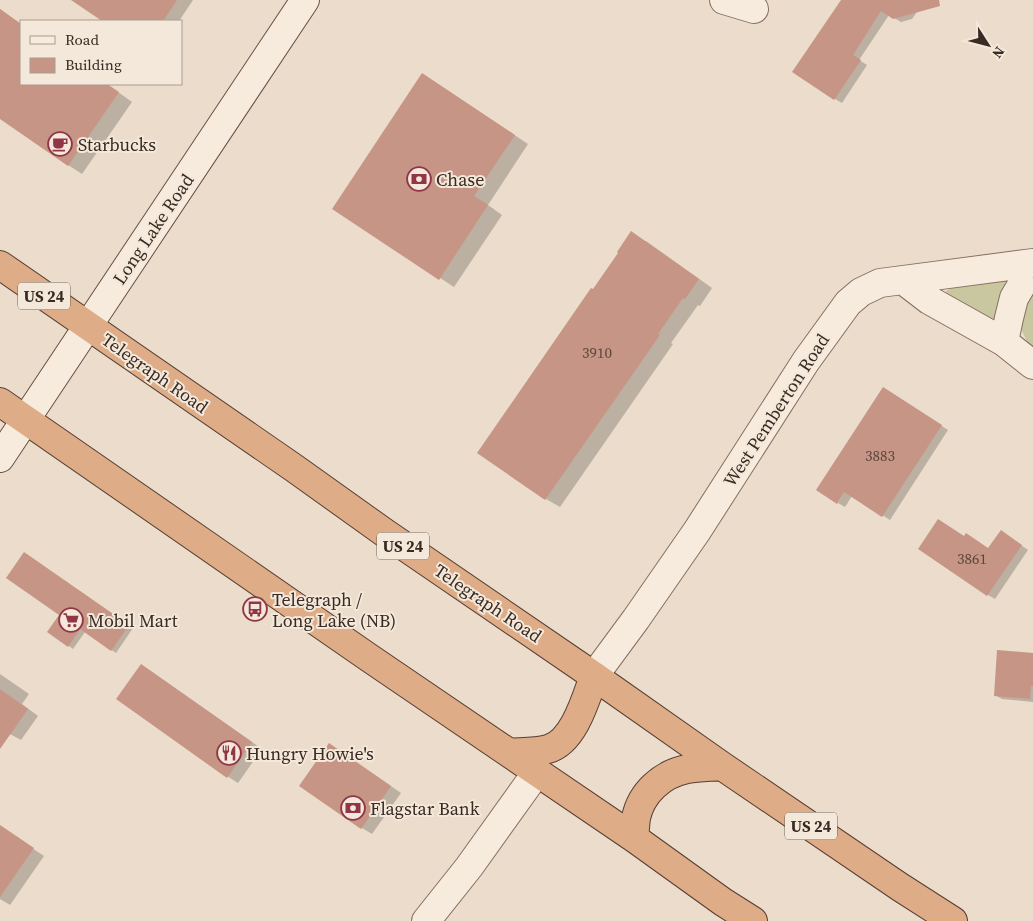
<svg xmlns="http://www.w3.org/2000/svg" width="1033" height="921" viewBox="0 0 1033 921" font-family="'Source Serif 4',serif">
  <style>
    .green { fill: #c9c7a0 }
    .shadow { fill: #0003 }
    .building { fill: #c69585 }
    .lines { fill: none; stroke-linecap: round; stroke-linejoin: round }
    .minor-casing { stroke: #876e61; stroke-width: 30 }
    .secondary-casing { stroke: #695044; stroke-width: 30 }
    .trunk-casing { stroke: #563e34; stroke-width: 30 }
    .minor { stroke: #f7ebde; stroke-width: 28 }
    .secondary { stroke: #f7ebde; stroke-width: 28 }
    .trunk { stroke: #deac86; stroke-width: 28 }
    .labels { text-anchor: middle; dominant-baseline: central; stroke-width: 4; stroke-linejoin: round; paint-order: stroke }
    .number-label { font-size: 15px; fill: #5c453c }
    .shield { fill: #f3e8da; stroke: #71635a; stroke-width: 1 }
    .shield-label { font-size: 16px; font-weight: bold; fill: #392a23 }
    .poi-label { font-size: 18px; fill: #392a23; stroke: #f3e8da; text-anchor: start }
    .street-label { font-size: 18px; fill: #392a23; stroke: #f3e8da }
  </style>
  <rect width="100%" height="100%" fill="#ebdccb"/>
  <path class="green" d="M997 279 1005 282 1010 288 993 324 947 299 946 291 957 285Z
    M1033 286V352L1031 350 1022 331V317Z"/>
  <path class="shadow" d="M73 0H193L179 21H104Z
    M842 0H918L919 9 912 19 901 22 889 15 859 60 867 65 842 103 835 99Z
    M0 9 21 24V84H107L132 102 82 174 68 165 0 118Z
    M436 83 528 144 488 205 502 215 454 287 334 209Z
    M646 241 712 288 700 306 698 305 671 343 673 344 560 507 546 499 594 291 620 253Z
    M890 392 948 430 890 520 852 496 845 507 838 503Z
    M1008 536 1028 550 995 599 988 595 965 538 989 549Z
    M29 556 133 628 116 653 85 632 73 649 69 646 61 614Z
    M1033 654V702L1002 699 995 695Z
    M141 665 152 672 262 749 238 783 227 776Z
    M0 674 29 694 22 704 38 716 21 740 10 734 0 737Z
    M340 751 401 793 372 834 362 828Z
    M0 827 44 856 10 905 0 899Z"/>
  <path class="building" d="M71 0H177L163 21H102Z
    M841 0H939L940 6 893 19 881 11 853 55 861 60 834 100 792 72Z
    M0 9 21 24V84H107L119 92 68 166 0 119Z
    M422 73 515 135 474 196 488 205 439 280 332 209Z
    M631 231 699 279 685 299 683 298 658 334 660 335 545 500 477 453 591 288 593 289 618 253 617 252Z
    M883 387 942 425 882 517 844 492 837 504 816 490Z
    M938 519 964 536 966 533 988 548 1001 530 1022 545 987 596 918 549Z
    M24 552 129 625 111 651 80 629 68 647 47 632 59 615 6 578Z
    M997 650 1033 653V686H1031L1030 699 994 696Z
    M141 664 252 742 227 778 116 699Z
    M0 689 28 709 0 749Z
    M329 743 391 786 361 829 299 786Z
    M0 825 34 848 0 897Z"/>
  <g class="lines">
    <g class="minor-casing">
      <path id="minor" d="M724 0 754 9
        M1033 266 1014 298 1009 318 1004 342 1033 365
        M903 280 929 300 1004 342
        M594 676 636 619 697 531 806 361 848 303 861 292 880 283 1033 263
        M426 921 469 867 537 772"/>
    </g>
    <g class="secondary-casing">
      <path id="secondary" d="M0 458 305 0"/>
    </g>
    <g class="trunk-casing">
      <path id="trunk" d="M0 265 294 468 385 533 594 676 722 766 900 887 953 921
        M0 402 368 657 634 838 723 902 753 921
        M510 753C522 752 536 752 548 749 574 742 586 698 594 676
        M634 838C635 832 635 825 636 818 641 793 662 774 687 769 698 767 711 767 722 766"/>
    </g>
    <use href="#minor" class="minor"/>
    <use href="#secondary" class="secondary"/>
    <use href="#trunk" class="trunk"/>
  </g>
  <defs>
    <g id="cafe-ring" transform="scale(1.25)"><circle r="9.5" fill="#f3e8da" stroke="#913646" stroke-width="1.5"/><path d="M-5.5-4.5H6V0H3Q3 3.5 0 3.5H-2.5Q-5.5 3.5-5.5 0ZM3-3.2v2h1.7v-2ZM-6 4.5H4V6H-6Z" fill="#913646"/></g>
    <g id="bank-ring" transform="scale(1.25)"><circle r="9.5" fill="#f3e8da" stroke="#913646" stroke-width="1.5"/><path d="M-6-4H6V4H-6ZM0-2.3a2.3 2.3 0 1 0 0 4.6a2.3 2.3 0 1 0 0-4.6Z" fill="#913646"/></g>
    <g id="bus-ring" transform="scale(1.25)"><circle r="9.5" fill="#f3e8da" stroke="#913646" stroke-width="1.5"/><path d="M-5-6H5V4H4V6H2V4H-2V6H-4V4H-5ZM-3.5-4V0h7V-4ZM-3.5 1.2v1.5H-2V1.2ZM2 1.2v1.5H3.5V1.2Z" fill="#913646"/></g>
    <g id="supermarket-ring" transform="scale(1.25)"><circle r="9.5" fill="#f3e8da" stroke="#913646" stroke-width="1.5"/><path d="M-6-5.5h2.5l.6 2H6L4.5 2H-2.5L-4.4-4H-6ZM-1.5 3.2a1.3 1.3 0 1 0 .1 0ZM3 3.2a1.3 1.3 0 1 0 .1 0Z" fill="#913646"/></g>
    <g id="restaurant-ring" transform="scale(1.25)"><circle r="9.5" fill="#f3e8da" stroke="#913646" stroke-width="1.5"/><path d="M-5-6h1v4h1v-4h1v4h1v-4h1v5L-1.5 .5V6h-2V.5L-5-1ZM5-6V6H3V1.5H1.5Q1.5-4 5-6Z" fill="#913646"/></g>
  </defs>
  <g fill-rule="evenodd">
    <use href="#cafe-ring" x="60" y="144"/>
    <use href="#bank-ring" x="419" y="179"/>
    <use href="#bus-ring" x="255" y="609"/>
    <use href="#supermarket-ring" x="71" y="620"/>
    <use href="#restaurant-ring" x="229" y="753"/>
    <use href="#bank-ring" x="353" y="808"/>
  </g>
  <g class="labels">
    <g class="number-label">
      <text x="597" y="352">3910</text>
      <text x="880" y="455">3883</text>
      <text x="972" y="558">3861</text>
    </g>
    <g class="shield">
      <rect x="18" y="282.5" width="52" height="27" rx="4"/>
      <rect x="377" y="532.5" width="52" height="27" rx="4"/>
      <rect x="785" y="812.5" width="52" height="27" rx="4"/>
    </g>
    <g class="shield-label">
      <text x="44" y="296">US 24</text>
      <text x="403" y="546">US 24</text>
      <text x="811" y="826">US 24</text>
    </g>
    <g class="poi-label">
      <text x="78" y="144">Starbucks</text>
      <text x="436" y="179">Chase</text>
      <text x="272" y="599">Telegraph /<tspan x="272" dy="21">Long Lake (NB)</tspan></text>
      <text x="88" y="620">Mobil Mart</text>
      <text x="246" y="753">Hungry Howie's</text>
      <text x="370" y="808">Flagstar Bank</text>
    </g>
    <g class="street-label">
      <text transform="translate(153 229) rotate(-56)">Long Lake Road</text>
      <text transform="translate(155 373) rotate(35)">Telegraph Road</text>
      <text transform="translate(776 410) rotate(-57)">West Pemberton Road</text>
      <text transform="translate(488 603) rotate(34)">Telegraph Road</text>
    </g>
  </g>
  <rect x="20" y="20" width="162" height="65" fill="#f3e8da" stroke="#a99c91"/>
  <rect x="30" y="36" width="25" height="8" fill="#f7ebde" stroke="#a99c91"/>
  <text x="65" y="45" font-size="15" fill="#392a23">Road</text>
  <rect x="30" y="58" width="25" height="15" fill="#c69585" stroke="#a99c91"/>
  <text x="65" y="70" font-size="15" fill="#392a23">Building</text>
  <g transform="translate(988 45) rotate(126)" stroke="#f3e8da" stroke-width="4" paint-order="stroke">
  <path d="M0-4L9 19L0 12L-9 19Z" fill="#392a23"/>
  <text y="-8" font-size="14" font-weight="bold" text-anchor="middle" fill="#392a23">N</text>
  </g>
</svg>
